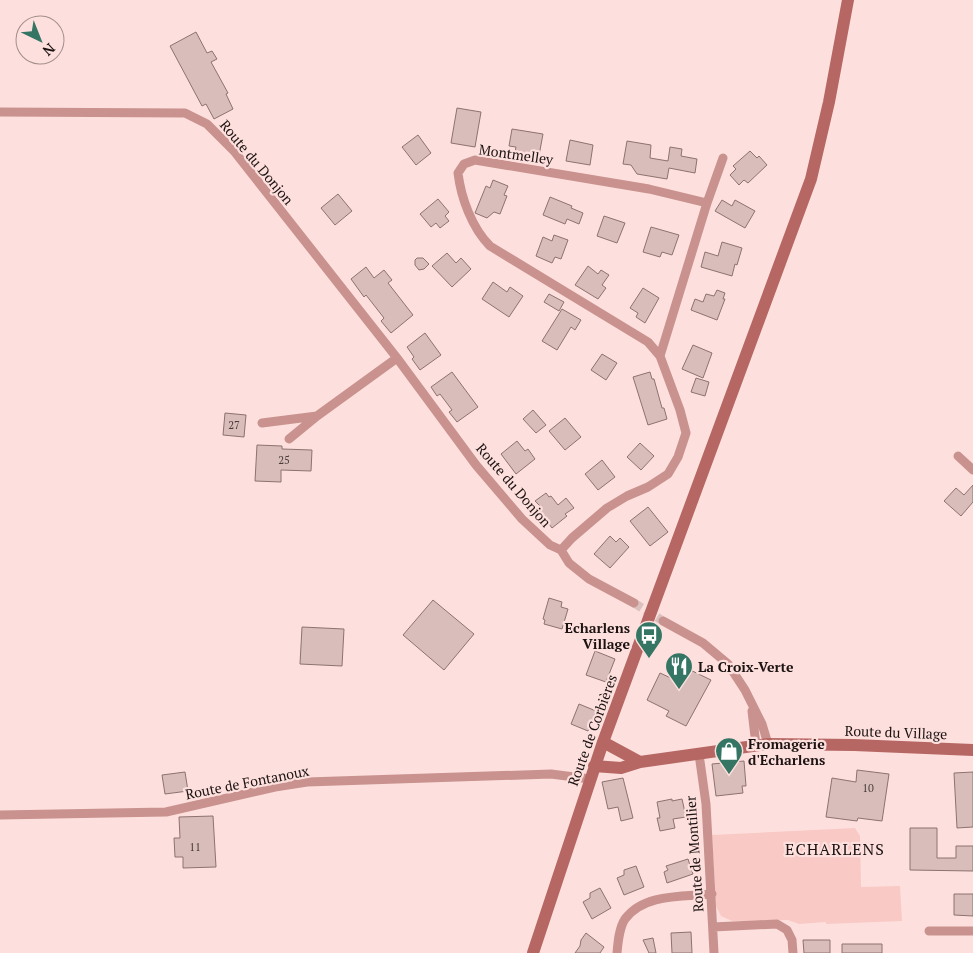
<svg xmlns="http://www.w3.org/2000/svg" width="973" height="953" viewBox="0 0 973 953" font-family="'PT Serif',serif">
  <style>
    .green { fill: #f9c9c5 }
    .building { fill: #d9bdba; stroke: #8c7270 }
    .lines { fill: none; stroke-linecap: round; stroke-linejoin: round }
    .street-tunnel { stroke: #dbc1be; stroke-width: 9; stroke-dasharray: 9 4.5; stroke-linecap: butt }
    .street { stroke: #c9928e; stroke-width: 9 }
    .secondary { stroke: #b66763; stroke-width: 12 }
    .labels { text-anchor: middle; dominant-baseline: central; stroke-width: 4.5; stroke-linejoin: round; paint-order: stroke }
    .number-label { font-size: 11px; fill: #4a3d3b }
    .street-label { font-size: 14px; fill: #1b1211; stroke: #fde0dd }
    .poi-label { font-size: 14px; font-weight: bold; fill: #1b1211; stroke: #fde0dd; text-anchor: start }
    .quarter-label { font-size: 16px; letter-spacing: 1px; fill: #1b1211; stroke: #fde0dd }
  </style>
  <rect width="100%" height="100%" fill="#fde0dd"/>
  <path class="green" d="M855 828 860 836 861 887 900 886 902 921 826 924V922L799 924 788 920 732 921 721 916 716 906 712 835Z"/>
  <path class="building" d="M196 32 207 53 212 51 217 59 211 62 228 93 226 94 233 109 214 119 206 104 202 106 170 46Z
    M457 108 481 112 475 147 451 143Z
    M512 129 543 134 538 161 527 159 528 154 515 152 516 147 509 146Z
    M418 135 431 153 416 165 402 147Z
    M570 140 593 145 590 165 566 161Z
    M627 141 651 145 650 158 668 161 670 147 682 149 681 156 697 159 695 173 669 168 667 179 637 174 631 165 623 164Z
    M750 151 757 158 759 156 767 165 748 183 744 180 739 185 730 175 736 169 733 166Z
    M493 180 508 186 504 195 507 196 500 214 494 212 487 218 475 213 486 186 490 188Z
    M338 194 352 211 335 225 321 208Z
    M550 197 572 206 571 208 583 213 579 224 567 219 565 224 543 215Z
    M438 199 449 212 445 216 449 221 440 228 436 223 431 227 420 214Z
    M722 200 732 206 735 200 755 211 745 228 715 211Z
    M604 216 625 223 617 243 597 236Z
    M651 227 679 235 672 255 662 252 660 257 643 252Z
    M554 235 568 240 561 259 555 257 552 263 536 256 543 237 552 241Z
    M722 242 742 248 737 265 735 264 732 276 701 267 705 252 718 256Z
    M447 253 456 263 461 258 471 269 452 287 432 266Z
    M417 258H423L429 264 424 269 419 270 415 265V260Z
    M588 266 598 274 601 270 609 275 602 285 606 288 598 299 575 285Z
    M366 267 374 278 384 270 392 280 388 283 413 315 391 333 381 321 384 318 366 295 364 297 351 279Z
    M493 282 507 292 510 287 523 296 509 317 482 299Z
    M643 288 659 298 645 323 636 317 638 313 630 308Z
    M717 290 725 293 723 299H725L717 320 691 310 695 299 703 302 706 294 714 296Z
    M549 294 564 302 559 311 544 302Z
    M562 309 581 320 575 330 571 327 557 350 542 341Z
    M425 333 441 355 420 370 412 359 414 357 407 347Z
    M693 345 712 353 703 378 682 369Z
    M602 354 617 363 606 380 591 370Z
    M452 372 478 407 457 422 449 412 452 410 440 394 437 396 431 387Z
    M650 372 652 379H654L662 408H664L667 419 648 425 633 377Z
    M696 378 709 382 705 396 691 392Z
    M533 410 546 425 536 433 523 419Z
    M225 413 246 415 244 437 223 435Z
    M565 418 581 437 565 450 549 431Z
    M517 441 525 451 528 449 535 459 516 474 501 454Z
    M640 443 654 456 641 470 627 457Z
    M257 445 282 446V449L312 450 311 471 281 470V482L255 481Z
    M602 460 615 477 598 490 585 474Z
    M973 485V502L961 516 944 501 956 488 964 495Z
    M546 493 549 497 551 496 558 505 566 498 574 508 565 514 567 516 552 528 537 508 540 506 535 501Z
    M648 507 668 532 650 546 630 521Z
    M610 536 616 542 620 538 629 547 610 568 594 554Z
    M549 598 562 602 561 607 568 609 562 629 544 624 545 620 543 619Z
    M433 600 474 634 444 670 403 635Z
    M302 627 344 629 342 666 300 664Z
    M595 651 615 659 606 682 586 675Z
    M680 665 711 680 686 726 666 716 669 711 647 700 660 673 673 679Z
    M579 704 596 711 588 731 571 724Z
    M744 761 746 786H742L743 793 716 796 712 764Z
    M857 770 889 774 882 821 858 818 857 821 826 817 832 778 856 782Z
    M185 772 188 791 165 794 162 775Z
    M973 772V827L957 828 954 773Z
    M623 778 633 818 621 821 618 807 608 809 602 782Z
    M672 799V801L682 799 686 817 673 819 675 828 660 831 657 818H660L657 802Z
    M213 816 216 867 183 868V857H175L174 838H180L179 817Z
    M910 828H937V858H956V846H973V871L910 870Z
    M688 859 693 874 667 883 664 872 668 870 666 866Z
    M636 866 644 887 624 895 617 878 624 875V870Z
    M600 888 611 908 592 919 583 902 590 898V893Z
    M954 894H973V916L954 915Z
    M691 932 692 953H672L671 933Z
    M586 933 604 947 600 953H575L580 946 581 940Z
    M653 938 656 953H649L643 940Z
    M803 940H830V953H804Z
    M842 944H882V953H842Z"/>
  <g class="lines">
    <path class="street-tunnel" d="M634 603 663 621"/>
    <path class="street" d="M0 112 185 113 207 124 234 151 397 358 476 465 522 519 550 545 561 550 569 563 589 579 634 603
      M660 356 707 203 723 158
      M262 423 317 416 397 358
      M289 439 317 416
      M958 456 973 470
      M561 550 572 538 607 508 627 496 648 487 668 474 678 457 686 433 680 410 660 356 648 342 490 246C472 228 461 198 458 173L464 164 475 160 649 189 707 203
      M663 621 703 643 728 664 745 690 762 724 768 744
      M752 711 756 745
      M699 754 706 804 714 953
      M0 815 166 812 275 787 307 782 551 774 590 779
      M713 927 777 924 787 930 792 940 793 953
      M929 931H973
      M617 953C618 942 619 928 625 919 644 893 683 897 712 894"/>
    <path class="secondary" d="M603 742 640 762
      M594 766 621 768 640 762 768 744 854 745 973 750
      M533 953 603 742 811 179 829 102 848 0"/>
  </g>
  <defs>
    <g id="bus-pin" transform="scale(1.4375)"><path d="M0 17L-7.5 6A9.5 9.5 0 1 1 7.5 6Z" fill="#347564" stroke="#fde0dd"/><path d="M-5-6H5V4H4V6H2V4H-2V6H-4V4H-5ZM-3.5-4V0h7V-4ZM-3.5 1.2v1.5H-2V1.2ZM2 1.2v1.5H3.5V1.2Z" fill="#fff"/></g>
    <g id="restaurant-pin" transform="scale(1.4375)"><path d="M0 17L-7.5 6A9.5 9.5 0 1 1 7.5 6Z" fill="#347564" stroke="#fde0dd"/><path d="M-5-6h1v4h1v-4h1v4h1v-4h1v5L-1.5 .5V6h-2V.5L-5-1ZM5-6V6H3V1.5H1.5Q1.5-4 5-6Z" fill="#fff"/></g>
    <g id="shop-pin" transform="scale(1.4375)"><path d="M0 17L-7.5 6A9.5 9.5 0 1 1 7.5 6Z" fill="#347564" stroke="#fde0dd"/><path d="M-5-2.5h2.3a2.7 3.5 0 0 1 5.4 0H5L5.5 6h-11ZM-1.5-2.5h3a1.5 2.3 0 0 0-3 0Z" fill="#fff"/></g>
  </defs>
  <g fill-rule="evenodd">
    <use href="#bus-pin" x="649" y="635"/>
    <use href="#restaurant-pin" x="679" y="666"/>
    <use href="#shop-pin" x="729" y="751"/>
  </g>
  <g class="labels">
    <g class="number-label">
      <text x="234" y="425">27</text>
      <text x="284" y="460">25</text>
      <text x="868" y="788">10</text>
      <text x="195" y="847">11</text>
    </g>
    <g class="street-label">
      <text transform="translate(516 154) rotate(8)">Montmelley</text>
      <text transform="translate(257 162) rotate(50)">Route du Donjon</text>
      <text transform="translate(514 485) rotate(49)">Route du Donjon</text>
      <text transform="translate(592 730) rotate(-70)">Route de Corbières</text>
      <text transform="translate(896 732) rotate(2)">Route du Village</text>
      <text transform="translate(247 782) rotate(-11)">Route de Fontanoux</text>
      <text transform="translate(694 854) rotate(-94)">Route de Montilier</text>
    </g>
    <g class="poi-label">
      <text x="630" y="627" text-anchor="end">Echarlens<tspan x="630" dy="16">Village</tspan></text>
      <text x="698" y="666">La Croix-Verte</text>
      <text x="748" y="743">Fromagerie<tspan x="748" dy="16">d'Echarlens</tspan></text>
    </g>
    <g class="quarter-label">
      <text x="835" y="849">ECHARLENS</text>
    </g>
  </g>
  <g transform="translate(40 40) rotate(137)"><circle r="24" fill="#fde0dd" stroke="#a38e8b"/>
  <path d="M0-4L9 19L0 12L-9 19Z" fill="#347564"/>
  <text y="-8" font-size="14" font-weight="bold" text-anchor="middle" fill="#1b1211">N</text>
  </g>
</svg>
